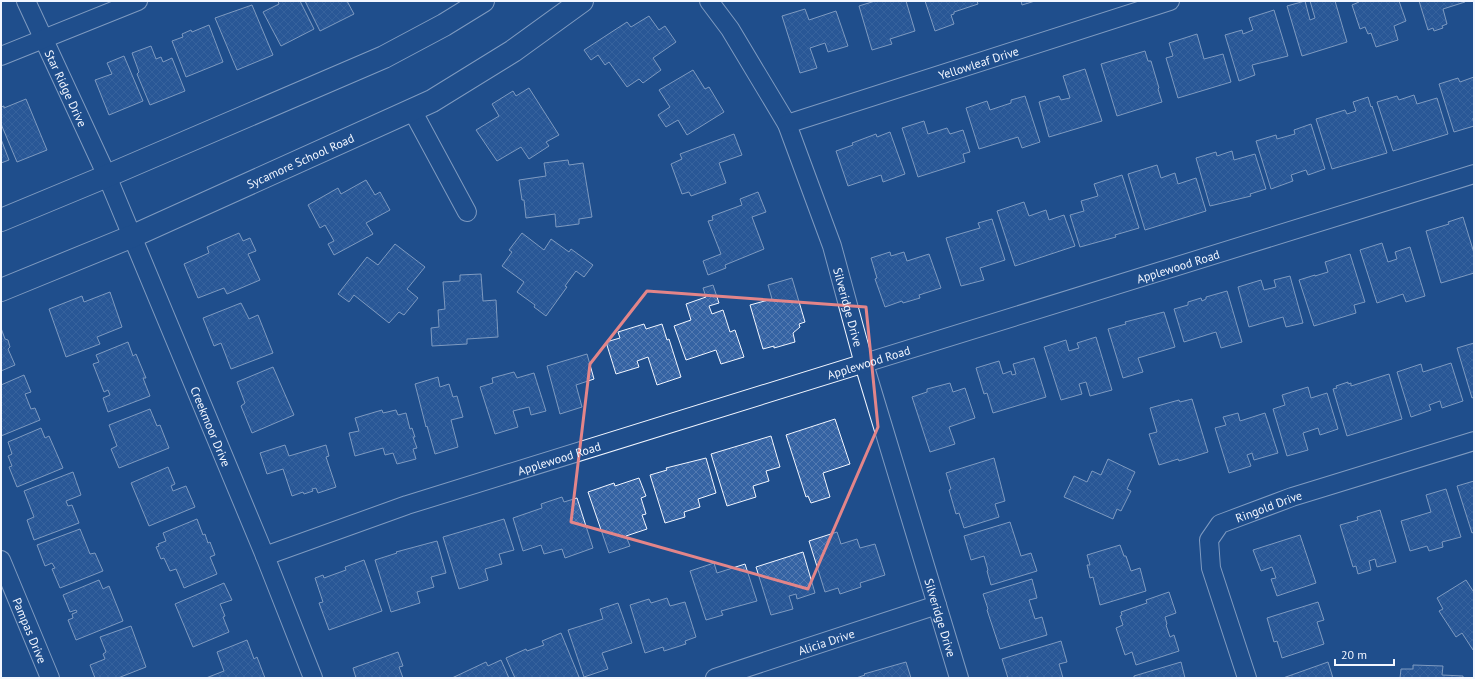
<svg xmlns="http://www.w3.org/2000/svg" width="1475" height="679" viewBox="0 0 1475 679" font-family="'PT Sans',sans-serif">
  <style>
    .building { fill: url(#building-cross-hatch); stroke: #f2f6ff }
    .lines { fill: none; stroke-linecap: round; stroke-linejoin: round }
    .street-casing { stroke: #f2f6ff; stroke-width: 20 }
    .secondary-casing { stroke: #f2f6ff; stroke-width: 24 }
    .street { stroke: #1f4e8c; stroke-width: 18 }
    .secondary { stroke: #1f4e8c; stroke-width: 22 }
    .marked { fill: none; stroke: #e38589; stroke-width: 3; stroke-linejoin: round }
    .labels { text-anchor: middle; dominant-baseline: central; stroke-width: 3; stroke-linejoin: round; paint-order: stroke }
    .street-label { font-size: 12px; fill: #f2f6ff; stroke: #1f4e8c }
  </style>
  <defs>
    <pattern id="building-cross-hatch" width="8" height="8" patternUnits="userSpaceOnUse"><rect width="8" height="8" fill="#3563a3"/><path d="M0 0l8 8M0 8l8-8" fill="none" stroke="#537ab1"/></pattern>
  </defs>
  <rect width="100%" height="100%" fill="#1f4e8c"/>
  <path class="building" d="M278 1H300L314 29 281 46 263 12 279 4Z
    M305 1H347L354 14 320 31Z
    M875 1H906L915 31 890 39 892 44 872 50 859 6Z
    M925 1H977L978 4 954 12V14L951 15 954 24 935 31Z
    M1021 1H1035L1022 5Z
    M1305 1 1310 20 1315 18 1310 1H1335L1347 42 1302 56 1287 6Z
    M1359 1H1399L1406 21 1394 26 1398 40 1376 47 1371 33 1368 34 1365 27 1360 29 1352 5 1359 2Z
    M1419 1H1464L1465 2 1443 9 1447 24 1442 26 1443 28 1434 31 1433 28 1428 30Z
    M252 5 273 55 237 70 215 18Z
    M805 9 809 20 836 11 848 46 828 52 825 43 810 48 817 68 800 73 782 16Z
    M1274 10 1288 56 1252 65 1255 75 1239 81 1225 35 1242 30 1243 34 1253 30 1249 18Z
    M649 16 659 30 665 26 676 42 653 58 661 70 643 83 639 79 627 87 609 62 605 65 598 55 591 60 584 50 627 22 631 27Z
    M209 25 223 62 186 77 172 41 183 37 182 34 191 30 192 32Z
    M1197 34 1204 59 1223 54 1231 82 1178 98 1166 58 1173 56 1169 43Z
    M151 46 156 59 161 57 163 62 172 58 185 91 150 105 137 74 139 72 132 53Z
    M1145 51 1148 61H1151L1159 88 1158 89 1162 102 1117 116 1101 64Z
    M124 56 143 101 109 115 95 80 112 74 107 63Z
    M1085 69 1102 121 1049 137 1039 102 1059 96 1061 100 1070 98 1063 76Z
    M693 70 705 89 709 87 724 112 687 135 678 120 666 127 658 115 670 107 659 90Z
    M1474 77V117L1473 118 1474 126 1454 132 1439 84 1458 78 1460 82Z
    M529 88 559 135 546 142 549 146 529 159 521 147 497 161 476 130 499 116 492 104 513 91 516 96Z
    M1414 95 1417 104 1437 98 1448 134 1393 151 1377 102 1397 96 1399 100Z
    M1025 96 1040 142 1022 148 1018 137 979 149 966 108 987 101 990 110 1011 103V100Z
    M1368 97 1371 107 1372 106 1387 153 1332 169 1316 119 1345 110 1347 114 1356 111 1353 102Z
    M26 99 47 150 17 162 1 124V107L4 106V108Z
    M924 121 928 134 947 128 950 134 963 130 970 152 963 154 965 162 918 177 902 128Z
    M1311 124 1325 169 1308 175 1306 170 1291 175 1293 181 1271 189 1256 141 1276 135 1277 139 1295 134 1294 130Z
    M890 132 905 174 883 182 881 175 848 186 836 151 853 145 852 143 876 134 877 137Z
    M734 134 742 155 719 163 726 183 691 196 689 192 682 194 671 164 682 159 680 154Z
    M1 139 9 160 1 163Z
    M1232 151 1234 160 1255 154 1266 189 1250 194 1251 196 1210 206 1196 158 1216 152 1217 156Z
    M568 160 569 165 583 163 592 217 579 219V224L556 227 555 214 526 218 524 200H522L519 180 546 176 544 163Z
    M1157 165 1161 178 1175 173 1178 184 1196 178 1206 211 1145 230 1128 174Z
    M1122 175 1139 228 1115 235 1116 237 1080 247 1070 215 1084 211 1081 201 1098 196 1094 184Z
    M366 180 375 195 380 192 390 210 366 223 373 234 334 255 328 244 334 241 325 225 320 228 308 205 338 188 341 194Z
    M758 192 766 212 752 217 764 249 725 265 726 268 708 275 703 261 721 254 708 221 713 220 712 216 742 205 740 199Z
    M1024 202 1029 216 1046 210 1049 220 1064 215 1075 246 1015 266 997 211Z
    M1463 217 1474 253V273L1441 283 1426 231 1449 224 1448 222Z
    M992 219 1005 260 980 268 984 280 961 286 946 238 980 228 978 223Z
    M239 233 243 241 250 238 256 251 248 254 260 280 227 294 224 288 198 298 184 264 209 253 207 247Z
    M522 233 544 250 551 239 569 252 571 249 593 265 584 277 576 271 565 286 567 287 546 316 534 307 535 305 517 292 524 282 502 266 512 252 509 250Z
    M1382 243 1388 262 1397 259 1395 252 1410 247 1425 296 1406 302 1403 294 1377 303 1360 250Z
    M395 244 425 267 407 289 418 298 404 315 399 312 389 323 354 295 349 302 338 294 367 257 378 265Z
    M890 252 891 256 904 252 907 261 929 254 941 288 919 295 920 298 903 303 902 301 885 307 875 279 877 278 871 258Z
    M1350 254 1365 302 1354 305 1356 313 1314 326 1299 280 1315 275V276L1328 272 1325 262Z
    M481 274 483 301 496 300 498 337 467 339V344L432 346 431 328 439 327 438 310 445 309 443 282 460 281V275Z
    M1290 276 1303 323 1286 327 1283 317 1249 327 1238 287 1261 280 1264 290 1276 287 1274 280Z
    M792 278 805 322 799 324 800 327 793 333 795 342 774 348V346L763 349 750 305 772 299 768 285Z
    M713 285 719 303 709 306 712 314 723 310 730 332 735 330 744 357 721 364 716 350 686 360 674 326 691 320 686 304 706 297 703 288Z
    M1227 291 1242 342 1221 348 1216 332 1184 342 1174 309 1188 305V302L1201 298 1202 301 1206 299V297Z
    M110 292 122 327 97 337 100 344 66 357 49 309 82 296 84 302Z
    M241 303 249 319 258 315 273 353 231 369 221 343 214 346 203 318Z
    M1164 312 1175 347 1138 358 1143 372 1123 378 1108 329 1126 324 1125 322Z
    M644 324 646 329 662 324 667 340 669 339 681 377 657 385 648 357 637 361 639 367 616 374 606 342 620 338 618 332Z
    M1 328 5 339 8 340 10 347 8 349 15 365 1 371Z
    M1096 337 1112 390 1090 396 1086 382 1079 384 1082 394 1061 400 1044 347 1066 340 1069 351 1079 348 1077 343Z
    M128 342 133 356 136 354 146 378H143L150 396 108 412 103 398 110 395 108 390 104 392 93 364 99 362 96 355Z
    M1474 343V397L1472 398 1457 348Z
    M587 354 594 379 576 385 582 407 560 414 547 366Z
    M1034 358 1046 397 993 413 987 393 984 394 976 368 999 361 1003 374 1011 371 1012 375 1016 374 1013 364Z
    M1451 363 1463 401 1442 408 1440 401 1429 405 1431 410 1411 417 1397 372 1421 364 1423 372Z
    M273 367 294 415 252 433 241 406 245 403 237 382Z
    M514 372 517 378 534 373 546 411 531 415 529 407 513 411 518 427 495 434 480 387 493 383 492 378Z
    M1389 374 1402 419 1347 436 1333 389 1337 388 1336 386 1348 382V384L1351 383V386Z
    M24 375 31 392 25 394 31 409 35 408 40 420 1 436V385Z
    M438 377 440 387 449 384 453 397 457 396 463 417 451 420 458 447 435 454 427 426 426 427 415 384Z
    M950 383 953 392 965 388 975 418 949 427 955 444 930 452 912 397 927 392V389Z
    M1308 387 1311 398 1327 393 1338 429 1320 435 1318 428 1303 433 1308 450 1287 456 1273 409 1285 405 1282 395Z
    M1192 399 1208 452 1179 461 1178 459 1159 465 1149 434 1157 432 1150 408 1179 400 1180 402Z
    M150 409 157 426 160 425 169 448 119 468 111 449 117 446 109 425Z
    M382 410 383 413 396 410 398 415 406 413 410 429 412 428 415 437H413L417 448 413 449 416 459 397 464 393 453 385 455 383 448 355 456 349 433 359 431 355 418Z
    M1238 413 1240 421 1265 413 1278 453 1254 460 1252 453 1247 455 1251 466 1229 473 1215 428 1226 425 1223 417Z
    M835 419 850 464 823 473 830 497 811 503 808 496 806 497 786 435Z
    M41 428 45 438 49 436 63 468 17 487 9 467 12 466 8 456 12 454 8 442Z
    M771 436 780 467 766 471 769 481 753 486 756 497 727 506 711 454Z
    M285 445 289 456 326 445 329 456 326 457 336 487 318 493 316 488 312 489 313 491 304 494 303 492 292 496 283 469 267 474 260 453Z
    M706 458 716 493 698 499 700 507 684 512 685 517 665 523 650 475 667 470 666 468Z
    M994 458 1005 501 995 504 999 517 964 528 959 513 956 514 949 490 951 489 946 473Z
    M1108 459 1135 472 1127 489 1131 491 1121 511 1117 509 1113 519 1064 497 1074 476 1087 482 1092 471 1101 475Z
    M168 467 175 484 171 486 173 491 186 486 195 507 149 526 131 483Z
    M73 472 81 495 66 501 68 506 72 505 79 523 34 540 27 520 34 517 24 491Z
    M639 478 646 496 641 498 646 514 642 515 647 529 626 536 630 546 609 553 588 492 614 483 615 486Z
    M1474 481V532L1472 533 1457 486Z
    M1446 489 1461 537 1442 542 1443 547 1429 551 1427 546 1410 551 1401 521 1431 512 1426 495Z
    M562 497 564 502 577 498 593 548 565 558 562 549 544 554 541 545 523 551 513 518 542 508 541 504Z
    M1380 510 1396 562 1377 567 1375 559 1369 561 1371 570 1358 574 1356 566 1353 567 1340 525 1358 520 1357 517Z
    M197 519 203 535 205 534 208 543 210 542 215 555 210 557 217 574 184 588 176 569 170 571 164 558 161 559 156 547 159 546 158 544 166 541 163 533Z
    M504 519 514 550 499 554 502 564 485 569 488 580 459 589 443 537Z
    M1010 522 1021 556 1031 553 1037 571 991 585 987 571 988 570 984 556 971 560 964 536Z
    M80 529 90 554 95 553 103 571 60 588 52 569 55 568 52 563 45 566 37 545Z
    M837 532 841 544 857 539 860 548 875 544 885 575 860 583 861 587 840 594 838 588 825 592 809 541Z
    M1300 535 1316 583 1277 596 1271 579 1276 578 1272 567 1261 571 1253 550Z
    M437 541 446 573 431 577 434 587 417 592 420 603 391 612 375 560 397 553 396 552Z
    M1120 545 1124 556H1126L1131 571 1140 568 1146 591 1100 605 1093 577 1090 578 1087 565H1090L1087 555Z
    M803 552 815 593 797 599 796 594 789 596 793 609 771 615 756 567Z
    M364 560 382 611 329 630 319 603 323 602 315 578 323 575 324 578 346 570 345 567Z
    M714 563 717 573 745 564 757 601 721 611 723 615 706 620 690 571Z
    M1032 579 1037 598 1029 600 1035 619 1042 617 1047 635 1000 649 987 610 988 609 983 594Z
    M99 580 103 589 109 586 123 621 76 640 68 620 73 618 72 614 77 612 76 610 70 612 63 595Z
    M1466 580 1473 591 1474 590V650H1473L1462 633 1456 637 1439 611 1443 609 1437 598Z
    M224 583 232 600 220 604 225 616 223 617 229 632 193 647 175 604Z
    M1169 592 1176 613 1165 617 1167 624 1166 625 1170 637 1174 635 1179 651 1136 665 1132 652 1125 655 1116 628 1123 625 1120 616 1122 615 1121 612 1147 603 1146 600Z
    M667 598 670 606 685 602 696 637 685 641 686 644 664 651 663 647 645 653 630 605 649 599 651 603Z
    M1318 602 1324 620 1317 622 1324 644 1282 658 1277 641 1274 642 1267 618Z
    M618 603 632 643 602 653 608 669 584 677 568 630 603 619 600 609Z
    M131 626 146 667 118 678H95L90 665 105 659 103 654 106 652 100 637Z
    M561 633 579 677 576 678H515L506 658 526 649 527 651 544 645 542 641Z
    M247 640 254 659 257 657 265 678H206L224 671 217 652Z
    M1061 641 1067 662 1059 664 1063 678H1028V677L1023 678H1008L1002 659Z
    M398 652 403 666 399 667 403 678H356L353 668Z
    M501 660 509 678H452L486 662 488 666Z
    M906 662 911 678H856L865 675 864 674Z
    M1181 662 1185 678H1134V676Z
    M1328 662 1333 678H1283Z
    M1413 665 1443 666 1442 675 1463 676V678H1400L1401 669H1413Z"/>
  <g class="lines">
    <g class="street-casing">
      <g id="street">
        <path id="s1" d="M26 1 107 176 265 556 313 678"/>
        <path id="s2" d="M709 1 730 29 787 124 832 246 864 364 959 678"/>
        <path d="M1 56 138 1"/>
        <path d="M412 110 467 212"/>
        <path id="s3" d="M787 124 1170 1"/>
        <path id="s4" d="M265 556 407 505 1474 174"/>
        <path id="s5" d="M1 560 50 678"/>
        <path id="s6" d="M715 678 937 605"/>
        <path id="s7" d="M1247 678 1211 568 1209 540 1220 524 1292 497 1474 441"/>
      </g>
    </g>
    <g class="secondary-casing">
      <g id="secondary">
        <path d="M1 220 107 176 384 57 444 25 483 1"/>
        <path id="s8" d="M1 290 133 236 432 101 513 51 582 1"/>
      </g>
    </g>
    <use href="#street" class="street"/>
    <use href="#secondary" class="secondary"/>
  </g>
  <path d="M0 0H1475V679H0ZM647 291 866 307 878 427 808 589 571 522 590 364Z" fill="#1f4e8c" fill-opacity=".55" fill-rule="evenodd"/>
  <path class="marked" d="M647 291 866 307 878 427 808 589 571 522 590 364Z"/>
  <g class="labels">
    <g class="street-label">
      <text stroke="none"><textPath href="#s3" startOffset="201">Yellowleaf Drive</textPath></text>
      <text stroke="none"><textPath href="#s1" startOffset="96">Star Ridge Drive</textPath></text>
      <text stroke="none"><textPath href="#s8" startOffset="326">Sycamore School Road</textPath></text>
      <text stroke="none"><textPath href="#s4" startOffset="958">Applewood Road</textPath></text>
      <text stroke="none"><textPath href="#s2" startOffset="339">Silveridge Drive</textPath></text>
      <text stroke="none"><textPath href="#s4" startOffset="634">Applewood Road</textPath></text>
      <text stroke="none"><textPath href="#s1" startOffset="464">Creekmoor Drive</textPath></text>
      <text stroke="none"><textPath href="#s4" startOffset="310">Applewood Road</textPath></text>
      <text stroke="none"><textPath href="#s7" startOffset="215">Ringold Drive</textPath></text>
      <text stroke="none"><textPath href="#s2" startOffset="663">Silveridge Drive</textPath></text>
      <text stroke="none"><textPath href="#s5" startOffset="76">Pampas Drive</textPath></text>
      <text stroke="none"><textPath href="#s6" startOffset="117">Alicia Drive</textPath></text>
    </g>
  </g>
  <rect width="1475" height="679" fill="none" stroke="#f2f6ff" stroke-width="4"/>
  <path d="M1335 659v6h59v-6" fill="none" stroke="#f2f6ff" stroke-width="2"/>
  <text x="1341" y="659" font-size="12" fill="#f2f6ff" stroke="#1f4e8c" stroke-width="3" paint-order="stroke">20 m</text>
</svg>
